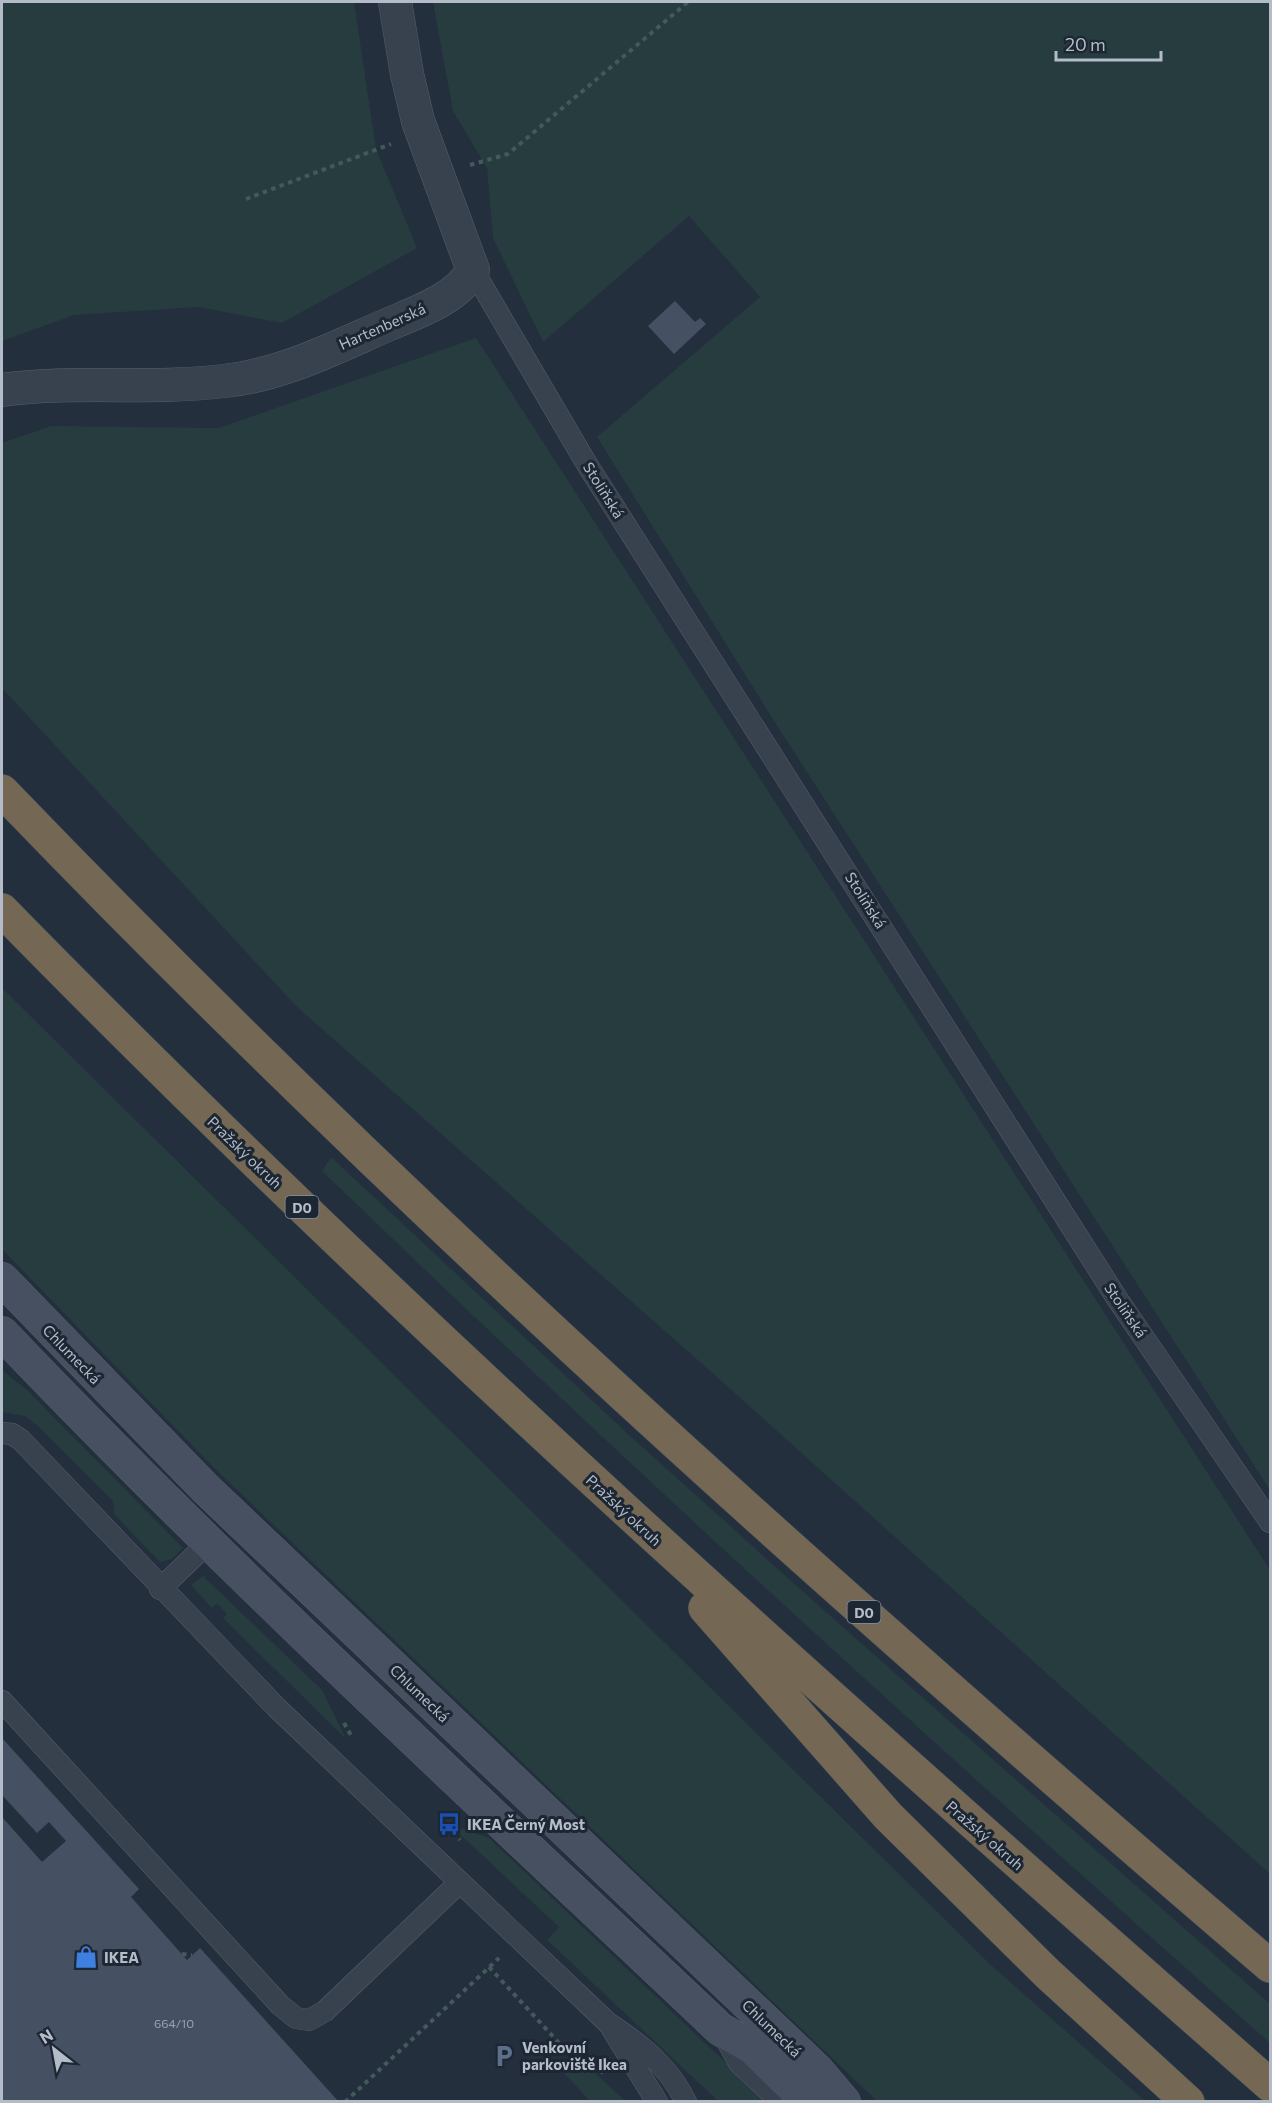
<svg xmlns="http://www.w3.org/2000/svg" width="1272" height="2103" viewBox="0 0 1272 2103" font-family="Commissioner,sans-serif">
  <style>
    .green { fill: #263c3f }
    .building { fill: #455162 }
    .lines { fill: none; stroke-linecap: round; stroke-linejoin: round }
    .service-casing { stroke: #565f6c; stroke-width: 22 }
    .tertiary-casing { stroke: #565f6c; stroke-width: 34 }
    .secondary-casing { stroke: #565f6c; stroke-width: 34 }
    .motorway-casing { stroke: #434c59; stroke-width: 34 }
    .path { stroke: #44595c; stroke-width: 4; stroke-dasharray: 4.5 4.5; stroke-linecap: butt }
    .service { stroke: #38414e; stroke-width: 21 }
    .tertiary { stroke: #38414e; stroke-width: 33 }
    .secondary { stroke: #465061; stroke-width: 33 }
    .motorway { stroke: #746855; stroke-width: 33 }
    .labels { text-anchor: middle; dominant-baseline: central; stroke-width: 6; stroke-linejoin: round; paint-order: stroke }
    .number-label { font-size: 12px; fill: #98a1af }
    .shield { fill: #1d2633; stroke: #878f9c; stroke-width: 1.5 }
    .shield-label { font-size: 14px; font-weight: bold; fill: #b4bcc9 }
    .street-label { font-size: 15px; fill: #b4bcc9; stroke: #1d2633 }
    .poi-label { font-size: 15px; font-weight: bold; fill: #b4bcc9; stroke: #1d2633; text-anchor: start }
  </style>
  <rect width="100%" height="100%" fill="#242f3e"/>
  <path class="green" d="M2 2H354L376 149 417 248 282 323 199 307 74 315 2 341Z
    M433 2H1270V1490L776 724 597 437 760 297 689 216 543 342 493 238 487 168 453 111Z
    M476 338 1270 1570V1874L708 1369 297 1007 2 688V443L51 426 219 428Z
    M2 988 992 1966 1145 2101H877L214 1468 2 1249Z
    M331 1157 629 1435 819 1606 1270 2004V2043C949 1758 631 1469 322 1171Z
    M2 1370 28 1391 183 1548 172 1559 161 1562 156 1558 114 1514 113 1501 38 1426 25 1416 2 1412Z
    M203 1576 322 1690 346 1739 223 1618 227 1614 217 1603 212 1608 191 1585Z
    M449 1824 489 1838 766 2101H718L547 1940 559 1927Z
    M580 2059 625 2101H590L564 2073Z"/>
  <path class="building" d="M675 301 695 322 700 318 706 324 674 354 648 326Z
    M2 1738 139 1889 131 1897 187 1960 200 1948 339 2102H2V1817L42 1862 66 1841 49 1822 37 1833 2 1795Z"/>
  <g class="lines">
    <g class="service-casing">
      <path id="service" d="M473 270 588 466 1118 1300 1270 1522
        M2 1433 12 1434 21 1440 276 1707 608 2023C640 2044 669 2066 686 2102
        M160 1589 208 1543
        M2 1701 280 2005 296 2018 309 2020 325 2011 460 1882
        M612 2029 657 2102
        M722 2032 739 2063 781 2102"/>
    </g>
    <g class="tertiary-casing">
      <path id="tertiary" d="M2 390C74 380 151 390 224 381 282 375 334 348 387 325 417 312 457 299 473 270L418 121 407 74 395 2"/>
    </g>
    <g class="secondary-casing">
      <path id="secondary" d="M2 1279 205 1488 817 2070 844 2102
        M2 1333C232 1574 478 1800 720 2029L753 2048 808 2102"/>
    </g>
    <g class="motorway-casing">
      <path id="motorway" d="M2 791C401 1206 833 1592 1270 1966
        M2 910C405 1322 837 1705 1270 2085
        M705 1608 888 1816 1048 1974 1188 2102"/>
    </g>
    <path class="path" d="M470 165 508 154 688 2
      M246 199 391 144
      M344 1723 352 1737
      M449 1824 460 1840
      M182 1954 192 1955
      M489 1967 560 2044 584 2055 604 2074
      M345 2102 499 1958"/>
    <use href="#service" class="service"/>
    <use href="#tertiary" class="tertiary"/>
    <use href="#secondary" class="secondary"/>
    <use href="#motorway" class="motorway"/>
  </g>
  <defs>
    <g id="bus-bare" transform="scale(1.8)"><path d="M-5-6H5V4H4V6H2V4H-2V6H-4V4H-5ZM-3.5-4V0h7V-4ZM-3.5 1.2v1.5H-2V1.2ZM2 1.2v1.5H3.5V1.2Z" fill="#1a4fb4" stroke="#1d2633" stroke-width="2.5" paint-order="stroke"/></g>
    <g id="shop-bare" transform="scale(1.8)"><path d="M-5-2.5h2.3a2.7 3.5 0 0 1 5.4 0H5L5.5 6h-11ZM-1.5-2.5h3a1.5 2.3 0 0 0-3 0Z" fill="#3f7fe0" stroke="#1d2633" stroke-width="2.5" paint-order="stroke"/></g>
    <g id="parking-bare" transform="scale(1.8)"><path d="M-3.5-5.5H1a3.5 3.5 0 0 1 0 7H-1V5.5H-3.5ZM-1-3.4V-.6H.8a1.4 1.4 0 0 0 0-2.8Z" fill="#5c6f8a" stroke="#1d2633" stroke-width="2.5" paint-order="stroke"/></g>
  </defs>
  <g fill-rule="evenodd">
    <use href="#bus-bare" x="449" y="1824"/>
    <use href="#shop-bare" x="86" y="1957"/>
    <use href="#parking-bare" x="504" y="2056"/>
  </g>
  <g class="labels">
    <g class="number-label">
      <text x="174" y="2023">664/10</text>
    </g>
    <g class="shield">
      <rect x="285.5" y="1196" width="33" height="22" rx="4.5"/>
      <rect x="847.5" y="1601" width="33" height="22" rx="4.5"/>
    </g>
    <g class="shield-label">
      <text x="302" y="1207">D0</text>
      <text x="864" y="1612">D0</text>
    </g>
    <g class="street-label">
      <text transform="translate(382 326) rotate(-24)">Hartenberská</text>
      <text transform="translate(604 490) rotate(58)">Stoliňská</text>
      <text transform="translate(866 900) rotate(58)">Stoliňská</text>
      <text transform="translate(245 1152) rotate(44)">Pražský okruh</text>
      <text transform="translate(1126 1310) rotate(56)">Stoliňská</text>
      <text transform="translate(72 1354) rotate(46)">Chlumecká</text>
      <text transform="translate(624 1510) rotate(43)">Pražský okruh</text>
      <text transform="translate(420 1693) rotate(44)">Chlumecká</text>
      <text transform="translate(985 1835) rotate(41)">Pražský okruh</text>
      <text transform="translate(772 2028) rotate(44)">Chlumecká</text>
    </g>
    <g class="poi-label">
      <text x="467" y="1824">IKEA Černý Most</text>
      <text x="104" y="1957">IKEA</text>
      <text x="522" y="2047">Venkovní<tspan x="522" dy="17">parkoviště Ikea</tspan></text>
    </g>
  </g>
  <rect width="1272" height="2103" fill="none" stroke="#b4bcc9" stroke-width="6"/>
  <g transform="translate(54 2049) rotate(329)" stroke="#1d2633" stroke-width="4.5" paint-order="stroke">
  <path d="M0-4.5L10 22L0 15L-10 22Z" fill="#b4bcc9"/>
  <text y="-9" font-size="16" font-weight="bold" text-anchor="middle" fill="#b4bcc9">N</text>
  </g>
  <path d="M1056 51v9h105v-9" fill="none" stroke="#b4bcc9" stroke-width="3"/>
  <text x="1065" y="51" font-size="18" fill="#b4bcc9" stroke="#1d2633" stroke-width="4.5" paint-order="stroke">20 m</text>
</svg>
